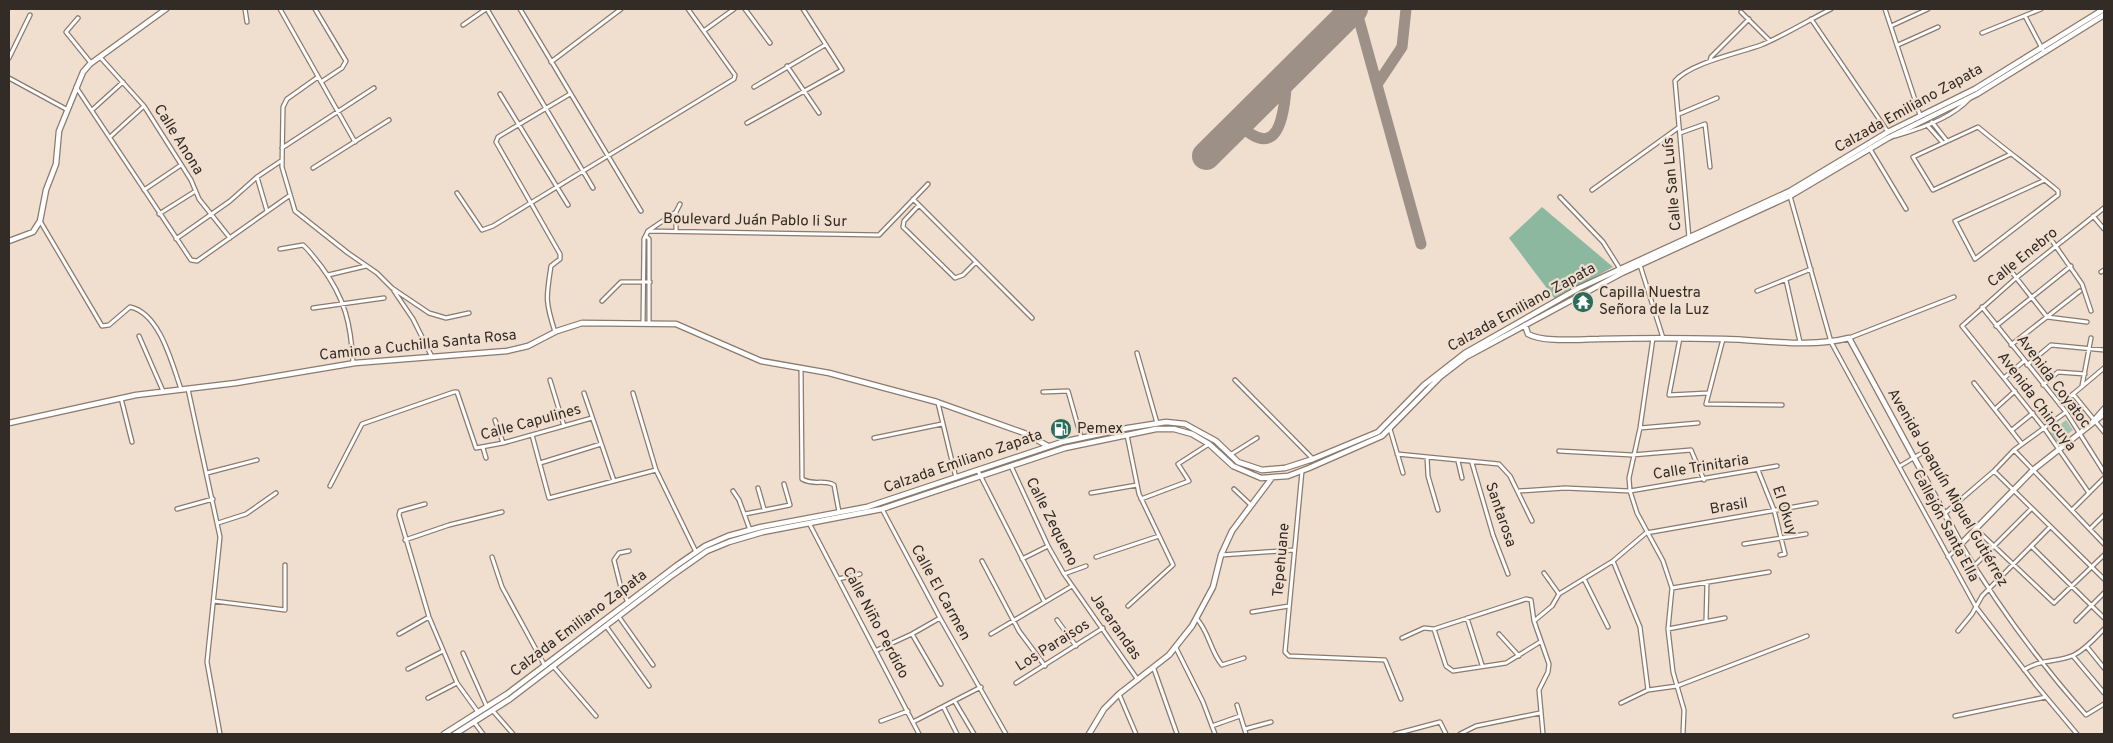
<svg xmlns="http://www.w3.org/2000/svg" width="2113" height="743" viewBox="0 0 2113 743" font-family="Overpass,sans-serif">
  <style>
    .green { fill: #a2c3b0 }
    .forest { fill: #8bb89f }
    .lines { fill: none; stroke-linecap: round; stroke-linejoin: round }
    .taxiway { stroke: #9d9086; stroke-width: 11 }
    .runway { stroke: #9d9086; stroke-width: 28 }
    .street-casing { stroke: #8b7a6d; stroke-width: 5.5 }
    .secondary-casing { stroke: #8b7a6d; stroke-width: 7 }
    .street { stroke: #fff; stroke-width: 3 }
    .secondary { stroke: #fff; stroke-width: 4.5 }
    .labels { text-anchor: middle; dominant-baseline: central; stroke-width: 4.5; stroke-linejoin: round; paint-order: stroke }
    .street-label { font-size: 15px; fill: #322b26; stroke: #f0decf }
    .poi-label { font-size: 15px; fill: #322b26; stroke: #f0decf; text-anchor: start }
  </style>
  <rect width="100%" height="100%" fill="#f0decf"/>
  <path class="green" d="M2066 420 2073 430 2057 442 2050 432Z"/>
  <path class="forest" d="M1542 207 1613 267 1555 299 1509 238Z"/>
  <g class="lines">
    <path class="taxiway" d="M1356 9 1421 244
      M1378 83 1402 47 1406 9
      M1239 124C1282 167 1285 105 1287 75"/>
    <path class="runway" d="M1206 156 1354 9"/>
    <g class="street-casing">
      <path id="street" d="M245 9 247 22
        M280 9 355 142
        M315 9 346 61 342 68 321 82
        M487 9 593 188
        M520 9 641 211
        M745 9 770 43
        M1885 9 1920 115
        M1741 12 1770 41
        M2025 16 2044 52
        M78 18 66 32 91 63
        M1811 19 1888 132
        M463 25 486 9
        M1891 26 1928 9
        M705 30 734 9
        M1982 33 2041 9
        M1898 45 1938 27
        M100 57 144 106 191 180 199 199 230 238
        M9 58 30 15
        M1710 61 1711 57 1749 19
        M551 62 621 9
        M787 66 819 113
        M318 77 287 99 283 107 282 167 295 211 348 253 377 273 392 288 429 313 446 318 469 313
        M9 78 66 109
        M76 87 191 260 197 261 289 196
        M754 87 825 45
        M500 94 568 205
        M92 110 123 82
        M1679 114 1717 98
        M1932 122 1947 141
        M747 123 842 70 803 9
        M1927 125 1943 143
        M1680 133 1705 124 1710 167
        M1895 136C1920 129 1952 118 1969 99
        M110 137 144 106
        M282 148 374 88
        M1870 149 1906 209
        M2011 154 1933 190 1913 157 1978 127C2004 149 2032 169 2058 191V195L1975 259 1955 221 2045 180
        M313 168 389 120
        M257 177 267 211
        M144 190 181 165
        M1592 190 1678 128
        M457 193 482 230 493 226 734 79 735 75 688 9
        M1790 196 1831 342 1976 607 2036 685 2077 734
        M1560 197 1603 242 1620 269
        M913 199 1032 318
        M919 205 904 221 903 227 955 278 963 275 976 262
        M159 214 194 192
        M2093 216 2104 229
        M40 221 102 326 109 325 130 307C160 313 172 364 181 389
        M648 231 879 235 928 184
        M676 231V212L680 204
        M2048 235 2082 284 2091 311
        M646 236 649 239V323
        M1689 238 1675 81C1690 63 1739 53 1761 45 1785 35 1807 21 1831 9
        M176 239 230 201 257 177 281 161
        M280 249 303 245C310 251 315 259 321 266 345 298 351 324 353 363
        M1640 265 1663 338
        M2007 266 2047 317 2087 322
        M2101 272 2104 270
        M328 275 366 266
        M1786 280 1800 342
        M394 291 413 319 432 357
        M1757 291 1811 269
        M602 301 621 282H650
        M1982 307 2066 412 2104 472
        M313 308 384 298
        M643 323 644 239 648 231 676 212
        M1996 326 2071 266
        M555 332C545 301 546 298 551 266L560 259V254L496 142 498 137 570 94
        M139 336 163 391
        M1653 338 1640 428 1629 478 1630 491 1637 513 1663 561 1672 588 1668 629 1673 672 1684 710 1683 734
        M1680 338 1669 395 1709 393
        M1849 338 1954 297
        M1723 339 1706 404 1782 405
        M2011 345 2080 291
        M1137 353 1157 423
        M2027 365 2051 345 2104 350
        M801 368 802 479C814 486 824 479 834 485L839 512
        M2004 378 2024 361
        M550 380 564 426
        M1235 380 1313 459
        M1974 383 2022 444
        M2043 385 2058 372 2085 374
        M2082 386 2091 338
        M188 389 220 537 207 662 220 734
        M1043 392 1068 391 1081 437
        M584 393 614 481
        M633 393 656 470 696 552
        M2073 394 2104 432
        M121 398 132 442
        M938 403 956 478
        M2060 405 2104 368
        M1995 409 2015 391
        M495 420 503 443
        M1640 428 1698 423
        M1390 429 1403 473
        M2012 430 2033 413
        M532 435 549 498 656 470
        M1127 435 1139 494 1173 565 1128 606
        M874 438 942 424
        M483 448 486 458
        M2014 450 2104 544
        M1559 451 1632 455 1691 450 1704 480
        M1397 454 1499 464 1510 476 1532 521
        M1230 455 1257 438
        M1427 457 1428 476 1438 510
        M1458 461 1462 478
        M540 463 601 444
        M1472 463 1493 535 1508 574
        M1011 466 1048 546 1064 574 1138 680
        M1900 466 1927 450
        M1758 470 1774 510 1785 554 1780 555
        M978 471 1044 601
        M1302 471 1285 652 1289 656 1385 660 1401 699
        M1994 471 2104 579
        M207 473 257 460
        M330 486 362 424 454 392H457L476 448 503 443 592 418
        M758 488 764 509
        M1234 489 1251 505
        M733 491 739 500 750 530
        M1519 491 1565 488 1630 491 1777 466
        M1091 493 1137 485
        M2089 493 2044 428 1962 326 2016 278 2104 208
        M1141 499 1189 481 1178 464 1209 444
        M425 504 400 511 399 515 429 617 457 683 478 712
        M177 509 213 499
        M882 509 940 618 1006 734
        M2072 510 2104 478
        M745 514 790 505 784 484
        M1944 514 1994 471 2014 450 2066 412
        M218 523 246 514 276 493
        M809 523 919 734
        M1976 529 2054 603 2104 555
        M2090 529 2104 515
        M405 540 449 525 502 512
        M1744 544 1806 534
        M2032 547 2104 618
        M1221 555 1294 550
        M492 557 502 587 545 666
        M1096 557 1159 536
        M1948 557 1961 544C1997 605 2039 662 2086 715L2104 704
        M1022 559 1048 546
        M982 561 1019 631 1045 666
        M1613 561 1640 627 1648 690
        M1974 566 2031 509
        M1544 573 1559 594
        M1064 574 1086 566
        M838 579 860 574
        M1584 579 1608 627
        M1672 588 1769 572
        M214 601 285 610V565
        M628 602 621 588 614 560 619 553 629 551
        M1252 612 1289 606
        M619 617 653 665
        M1196 618C1209 631 1210 651 1222 665L1244 658
        M1467 618 1482 665
        M1057 620 1076 646
        M1706 621 1707 582
        M2076 621 2104 593
        M606 626 649 686
        M1434 629 1446 666 1453 671 1506 663 1540 642
        M1668 629 1725 618
        M1958 631 1972 614 1982 596 2050 527
        M399 634 429 617
        M912 634 941 684
        M991 634 1072 586
        M1499 634 1519 656
        M1402 638 1424 628 1434 629 1526 599 1531 600 1534 621
        M2087 647 2104 668
        M1176 648 1203 702 1215 734
        M877 650 912 634 940 618
        M463 653 487 707
        M2073 656 2104 693
        M553 666 596 716
        M408 669 443 651
        M1154 669 1177 734
        M2024 670C2043 658 2057 663 2074 655 2086 649 2095 638 2104 629
        M1016 683 1103 628
        M1119 694 1136 734
        M428 698 457 683
        M955 702 974 734
        M1621 703 1648 690 1677 686 1807 636
        M1237 705 1246 734
        M944 708 957 734
        M493 711 513 734
        M1955 716 2046 697
        M881 721 908 711
        M474 722 483 734
        M913 722 981 687
        M1212 726 1240 716
        M1245 729 1271 722
        M1395 734 1440 722 1446 734
        M1460 734 1476 726 1540 713
        M1543 734 1539 690 1548 672 1549 664 1534 621 1552 606 1559 594 1613 561 1646 533 1816 503"/>
    </g>
    <g class="secondary-casing">
      <path id="secondary" d="M9 241 33 232 40 221 46 190 56 164 59 131 83 72 90 64 166 9
        M1525 325 1528 334C1544 343 1580 339 1599 339 1641 338 1682 338 1724 339 1765 340 1809 348 1849 338L1961 544 2033 470 2104 414
        M9 423 136 395 236 383 355 363 507 351 528 346 557 331 582 323 676 324 761 361 829 373 937 402 1024 433 1048 446
        M2091 424 2104 409
        M444 734 507 694 676 566 705 546 728 536 761 527 867 507 1062 442 1128 428 1166 422 1185 424 1216 441 1238 462 1262 470 1285 468 1313 459 1378 432 1424 385 1465 353 1579 288 1790 191 1888 132 1975 89 2104 9
        M455 734 510 699 670 577 707 551 729 542 763 532 882 509 1065 448 1156 429H1174L1192 434 1209 444 1233 466 1261 478 1288 476 1309 468 1382 436 1440 377 1466 357 1622 273 1790 196 1888 138 1977 94 2104 15
        M1089 734 1104 709 1119 694 1169 655 1192 626 1213 587 1221 555 1232 531 1271 479"/>
    </g>
    <use href="#street" class="street"/>
    <use href="#secondary" class="secondary"/>
  </g>
  <defs>
    <g id="temple-disc" transform="scale(1.125)"><circle r="9.5" fill="#2b6c5b" stroke="#f0decf"/><path d="M0-6L5-2H3V0L6.5 2.5H4V6H1.5V3h-3V6H-4V2.5H-6.5L-3 0V-2H-5Z" fill="#fff"/></g>
    <g id="fuel-disc" transform="scale(1.125)"><circle r="9.5" fill="#2b6c5b" stroke="#f0decf"/><path d="M-5.5-6h7V0h2V4h1.3V-2.5L3-4.5l.8-.8L6-3V5H2.5V1h-1V6h-7ZM-4.2-4.7v3.2H.2V-4.7Z" fill="#fff"/></g>
  </defs>
  <g fill-rule="evenodd">
    <use href="#temple-disc" x="1583" y="302"/>
    <use href="#fuel-disc" x="1061" y="429"/>
  </g>
  <g class="labels">
    <g class="street-label">
      <text transform="translate(1909 109) rotate(-29)">Calzada Emiliano Zapata</text>
      <text transform="translate(178 140) rotate(58)">Calle Anona</text>
      <text transform="translate(1673 184) rotate(-95)">Calle San Luís</text>
      <text transform="translate(755 221) rotate(1)">Boulevard Juán Pablo Ii Sur</text>
      <text transform="translate(2023 258) rotate(-39)">Calle Enebro</text>
      <text transform="translate(1522 308) rotate(-29)">Calzada Emiliano Zapata</text>
      <text transform="translate(418 346) rotate(-6)">Camino a Cuchilla Santa Rosa</text>
      <text transform="translate(2053 382) rotate(53)">Avenida Coyatoc</text>
      <text transform="translate(2036 402) rotate(53)">Avenida Chincuya</text>
      <text transform="translate(531 423) rotate(-15)">Calle Capulines</text>
      <text transform="translate(963 462) rotate(-19)">Calzada Emiliano Zapata</text>
      <text transform="translate(1701 468) rotate(-9)">Calle Trinitaria</text>
      <text transform="translate(1947 488) rotate(60)">Avenida Joaquín Miguel Gutiérrez</text>
      <text transform="translate(1729 507) rotate(-10)">Brasil</text>
      <text transform="translate(1784 511) rotate(72)">El Okuy</text>
      <text transform="translate(1500 515) rotate(71)">Santarosa</text>
      <text transform="translate(1051 522) rotate(63)">Calle Zequeno</text>
      <text transform="translate(1945 526) rotate(62)">Callejón Santa Ella</text>
      <text transform="translate(1282 560) rotate(-85)">Tepehuane</text>
      <text transform="translate(940 593) rotate(61)">Calle El Carmen</text>
      <text transform="translate(875 623) rotate(62)">Calle Niño Perdido</text>
      <text transform="translate(579 624) rotate(-37)">Calzada Emiliano Zapata</text>
      <text transform="translate(1115 627) rotate(55)">Jacarandas</text>
      <text transform="translate(1053 646) rotate(-32)">Los Paraisos</text>
    </g>
    <g class="poi-label">
      <text x="1599" y="293">Capilla Nuestra<tspan x="1599" dy="17">Señora de la Luz</tspan></text>
      <text x="1077" y="429">Pemex</text>
    </g>
  </g>
  <rect width="2113" height="743" fill="none" stroke="#322b26" stroke-width="20"/>
</svg>
